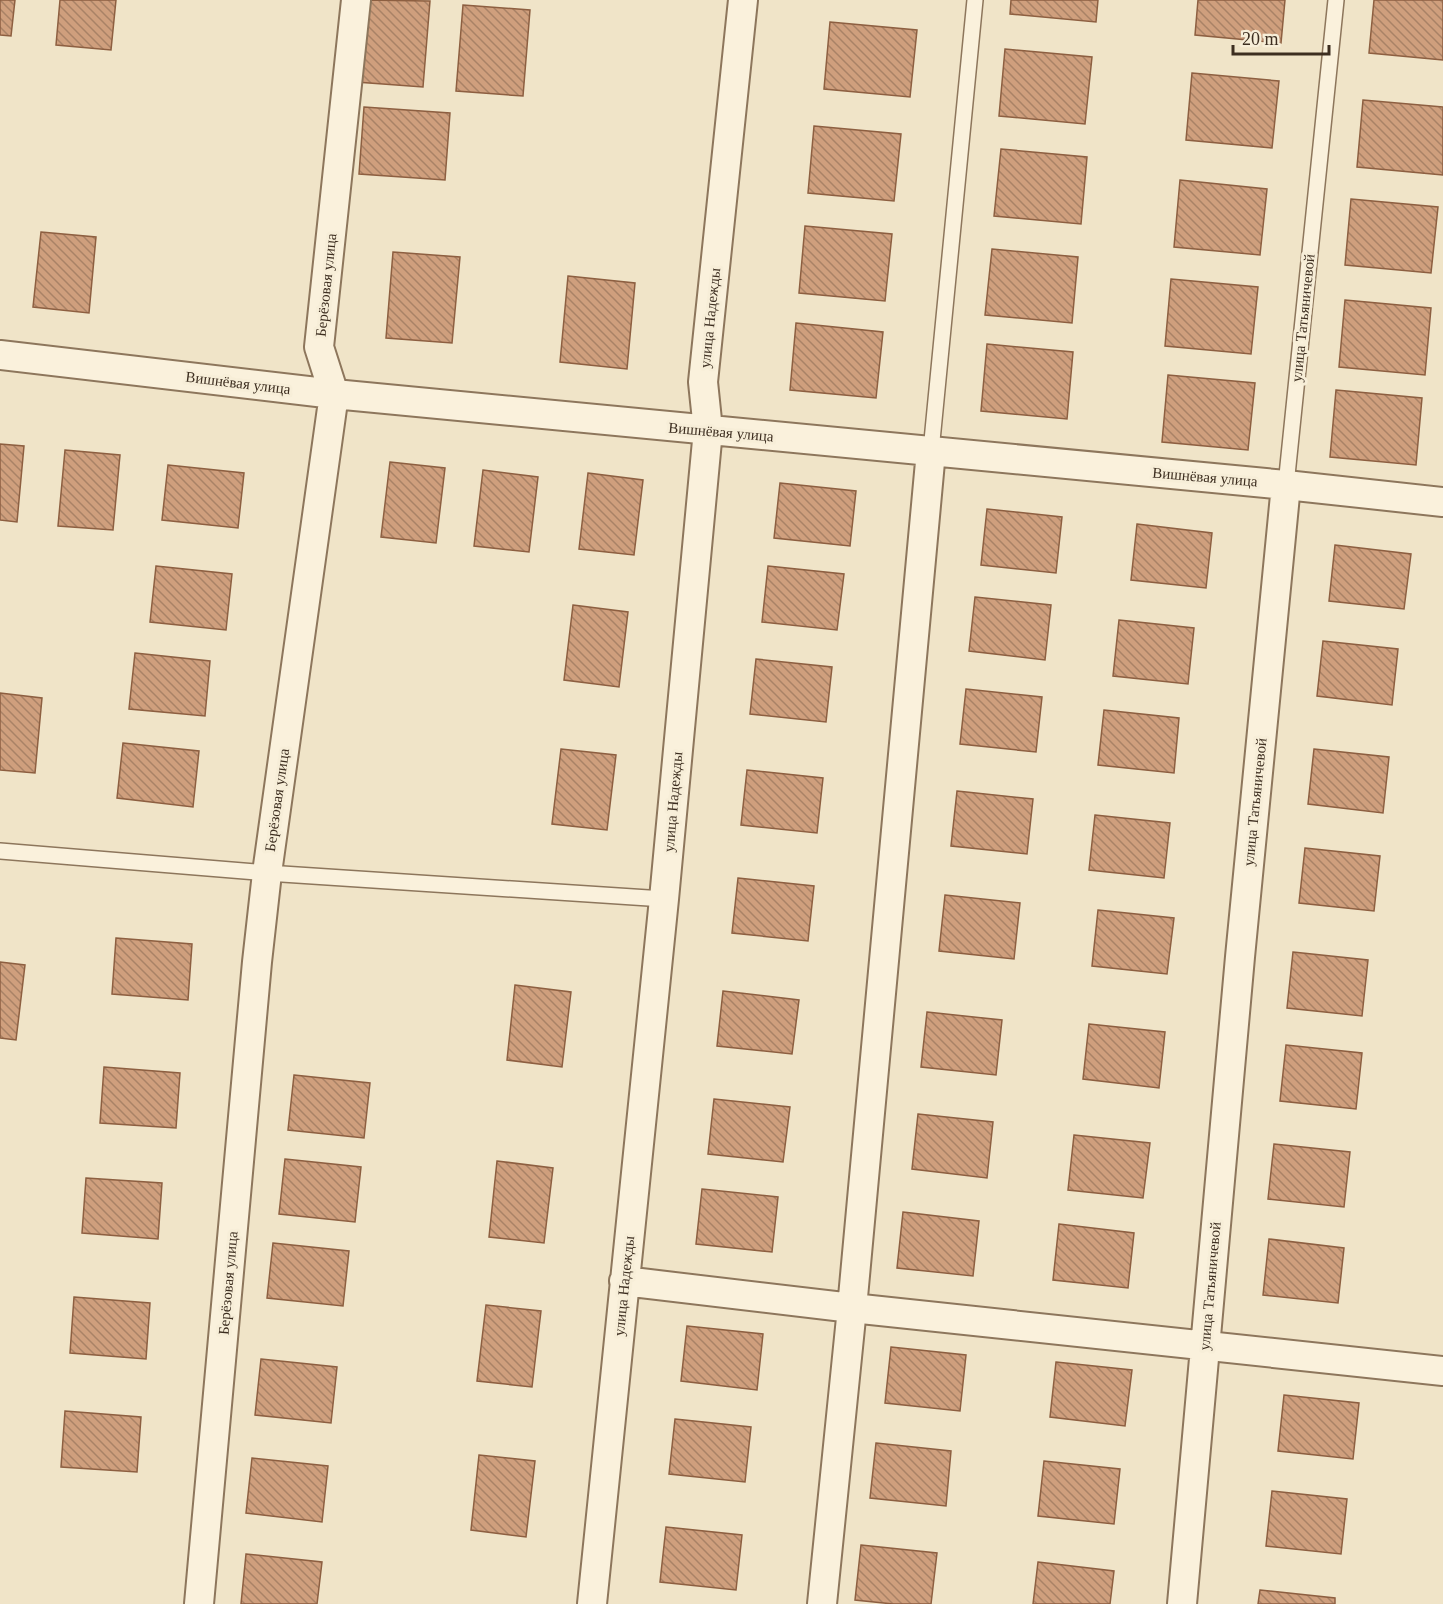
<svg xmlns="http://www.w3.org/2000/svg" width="1443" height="1604" viewBox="0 0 1443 1604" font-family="Georgia,serif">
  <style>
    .building { fill: url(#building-back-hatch); stroke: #8d5f41; stroke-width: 1.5 }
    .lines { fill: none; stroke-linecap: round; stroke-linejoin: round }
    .service-casing { stroke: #8d765c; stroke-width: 18 }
    .minor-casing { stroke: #8d765c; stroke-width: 32 }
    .service { stroke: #faf1dc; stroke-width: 15 }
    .minor { stroke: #faf1dc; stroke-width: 28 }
    .labels { text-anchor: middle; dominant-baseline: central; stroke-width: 6; stroke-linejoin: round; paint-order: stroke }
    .street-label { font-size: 15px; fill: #3d2e20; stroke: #f7eed8 }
  </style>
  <defs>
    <pattern id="building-back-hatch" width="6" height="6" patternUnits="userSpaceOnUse" patternTransform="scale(1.5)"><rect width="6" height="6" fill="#cf9f7d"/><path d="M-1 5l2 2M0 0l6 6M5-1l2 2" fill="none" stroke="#a98266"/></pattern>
  </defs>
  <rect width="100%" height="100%" fill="#f0e4c8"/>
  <path class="building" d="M0 0H15L11 36 0 35Z
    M60 0H116L111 50 56 45Z
    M363 0 430 1 423 87 356 82Z
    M1011 0H1098L1096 22 1010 14Z
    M1198 0H1285L1281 43 1195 35Z
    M1374 0H1443V60L1369 53Z
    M463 5 530 10 523 96 456 91Z
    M830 22 917 30 910 97 824 89Z
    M1005 49 1092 57 1085 124 999 116Z
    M1192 73 1279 81 1272 148 1186 140Z
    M1363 100 1443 107V175L1357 167Z
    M364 107 450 113 445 180 359 174Z
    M814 126 901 134 894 201 808 193Z
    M1001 149 1087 157 1081 224 994 216Z
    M1180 180 1267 189 1260 255 1174 247Z
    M1351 199 1438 207 1431 273 1345 265Z
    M805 226 892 234 885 301 799 293Z
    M41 232 96 237 89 313 33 307Z
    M992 249 1078 257 1072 323 985 315Z
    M393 252 460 257 452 343 386 338Z
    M568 276 635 283 627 369 560 362Z
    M1171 279 1258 287 1251 354 1165 346Z
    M1345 300 1431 308 1425 375 1339 367Z
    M796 323 883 332 876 398 790 390Z
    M987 344 1073 352 1067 419 981 411Z
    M1168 375 1255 383 1248 450 1162 442Z
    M1336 390 1422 398 1416 465 1330 457Z
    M0 444 24 446 17 522 0 520Z
    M65 450 120 455 113 530 58 526Z
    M390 462 445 468 436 543 381 537Z
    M168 465 244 473 238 528 162 520Z
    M483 470 538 477 529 552 474 546Z
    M588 473 643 480 634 555 579 549Z
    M780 483 856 491 850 546 774 538Z
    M987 509 1062 517 1056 573 981 565Z
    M1137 524 1212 533 1206 588 1131 580Z
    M1335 545 1411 554 1404 609 1329 601Z
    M156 566 232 574 226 630 150 622Z
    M768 566 844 574 837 630 762 622Z
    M975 597 1051 605 1045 660 969 651Z
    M573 605 628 612 619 687 564 680Z
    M1119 620 1194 628 1188 684 1113 676Z
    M1323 641 1398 649 1392 705 1317 696Z
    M135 653 210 661 205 716 129 709Z
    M756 659 832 667 826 722 750 714Z
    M966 689 1042 697 1036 752 960 744Z
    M0 693 42 698 35 773 0 770Z
    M1104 710 1179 718 1174 773 1098 765Z
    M123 743 199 751 193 807 117 798Z
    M561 749 616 755 607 830 552 824Z
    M1314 749 1389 757 1383 813 1308 804Z
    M747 770 823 778 817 833 741 825Z
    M957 791 1033 799 1027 854 951 846Z
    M1095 815 1170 823 1164 878 1089 870Z
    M1305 848 1380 856 1374 911 1299 903Z
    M738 878 814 886 808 941 732 933Z
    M945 895 1020 903 1014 959 939 951Z
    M1098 910 1174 918 1167 974 1092 966Z
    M116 938 192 944 188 1000 112 994Z
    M1293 952 1368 960 1362 1016 1287 1008Z
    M0 962 25 965 16 1040 0 1038Z
    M515 985 571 992 562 1067 507 1060Z
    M723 991 799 1000 792 1054 717 1046Z
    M927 1012 1002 1020 996 1075 921 1067Z
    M1089 1024 1165 1032 1159 1088 1083 1079Z
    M1286 1045 1362 1053 1356 1109 1280 1101Z
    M104 1067 180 1073 176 1128 100 1123Z
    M294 1075 370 1083 364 1138 288 1130Z
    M714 1099 790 1107 783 1162 708 1154Z
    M918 1114 993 1122 987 1178 912 1169Z
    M1074 1135 1150 1143 1143 1198 1068 1190Z
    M1274 1144 1350 1152 1344 1207 1268 1199Z
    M285 1159 361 1167 355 1222 279 1214Z
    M497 1161 553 1168 544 1243 489 1237Z
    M86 1178 162 1183 158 1239 82 1233Z
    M702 1189 778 1197 772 1252 696 1244Z
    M903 1212 979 1221 973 1276 897 1268Z
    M1059 1224 1134 1233 1128 1288 1053 1280Z
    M1269 1239 1344 1248 1338 1303 1263 1295Z
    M273 1243 349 1251 343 1306 267 1298Z
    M74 1297 150 1303 146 1359 70 1353Z
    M486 1305 541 1311 532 1387 477 1381Z
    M687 1326 763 1334 757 1390 681 1381Z
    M891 1347 966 1355 960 1411 885 1403Z
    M261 1359 337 1367 331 1423 255 1415Z
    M1056 1362 1132 1370 1125 1426 1050 1417Z
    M1284 1395 1359 1403 1353 1459 1278 1451Z
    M65 1411 141 1417 137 1472 61 1467Z
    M675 1419 751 1427 745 1482 669 1474Z
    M876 1443 951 1451 946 1506 870 1498Z
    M479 1455 535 1461 526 1537 471 1530Z
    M252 1458 328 1466 322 1522 246 1513Z
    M1044 1461 1120 1469 1114 1524 1038 1516Z
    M1272 1491 1347 1499 1341 1554 1266 1546Z
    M666 1527 742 1535 736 1590 660 1582Z
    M861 1545 937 1553 931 1604H893L855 1600Z
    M246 1554 322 1562 317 1604H241Z
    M1038 1562 1114 1571 1110 1604H1033Z
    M1260 1590 1335 1598V1604H1258Z"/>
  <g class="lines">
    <g class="service-casing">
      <path id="service" d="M931 451 975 0
        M1286 485 1336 0
        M0 851 267 873 664 899"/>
    </g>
    <g class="minor-casing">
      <path id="minor" d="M0 355 334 394 1286 485 1443 502
        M624 1281 852 1308 1443 1371
        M199 1604 257 962 267 873 334 394 319 347 356 0
        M592 1604 664 899 708 430 703 382 743 0
        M822 1604 852 1308 931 451
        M1182 1604 1240 957 1286 485"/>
    </g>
    <use href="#service" class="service"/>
    <use href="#minor" class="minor"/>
  </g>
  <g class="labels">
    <g class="street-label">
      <text transform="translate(326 285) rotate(-84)">Берёзовая улица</text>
      <text transform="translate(710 318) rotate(-84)">улица Надежды</text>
      <text transform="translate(1303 318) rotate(-84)">улица Татьяничевой</text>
      <text transform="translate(238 383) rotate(7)">Вишнёвая улица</text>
      <text transform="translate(721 432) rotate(5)">Вишнёвая улица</text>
      <text transform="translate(1205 477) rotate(5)">Вишнёвая улица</text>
      <text transform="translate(277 800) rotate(-82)">Берёзовая улица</text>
      <text transform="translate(673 802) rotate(-85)">улица Надежды</text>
      <text transform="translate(1255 802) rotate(-84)">улица Татьяничевой</text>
      <text transform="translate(228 1283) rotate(-85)">Берёзовая улица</text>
      <text transform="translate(624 1286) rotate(-84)">улица Надежды</text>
      <text transform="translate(1210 1286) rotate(-85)">улица Татьяничевой</text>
    </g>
  </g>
  <path d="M1233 45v9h96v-9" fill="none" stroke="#3d2e20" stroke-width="3"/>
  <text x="1242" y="45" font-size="18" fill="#3d2e20" stroke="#f7eed8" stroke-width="4.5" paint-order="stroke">20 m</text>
</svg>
